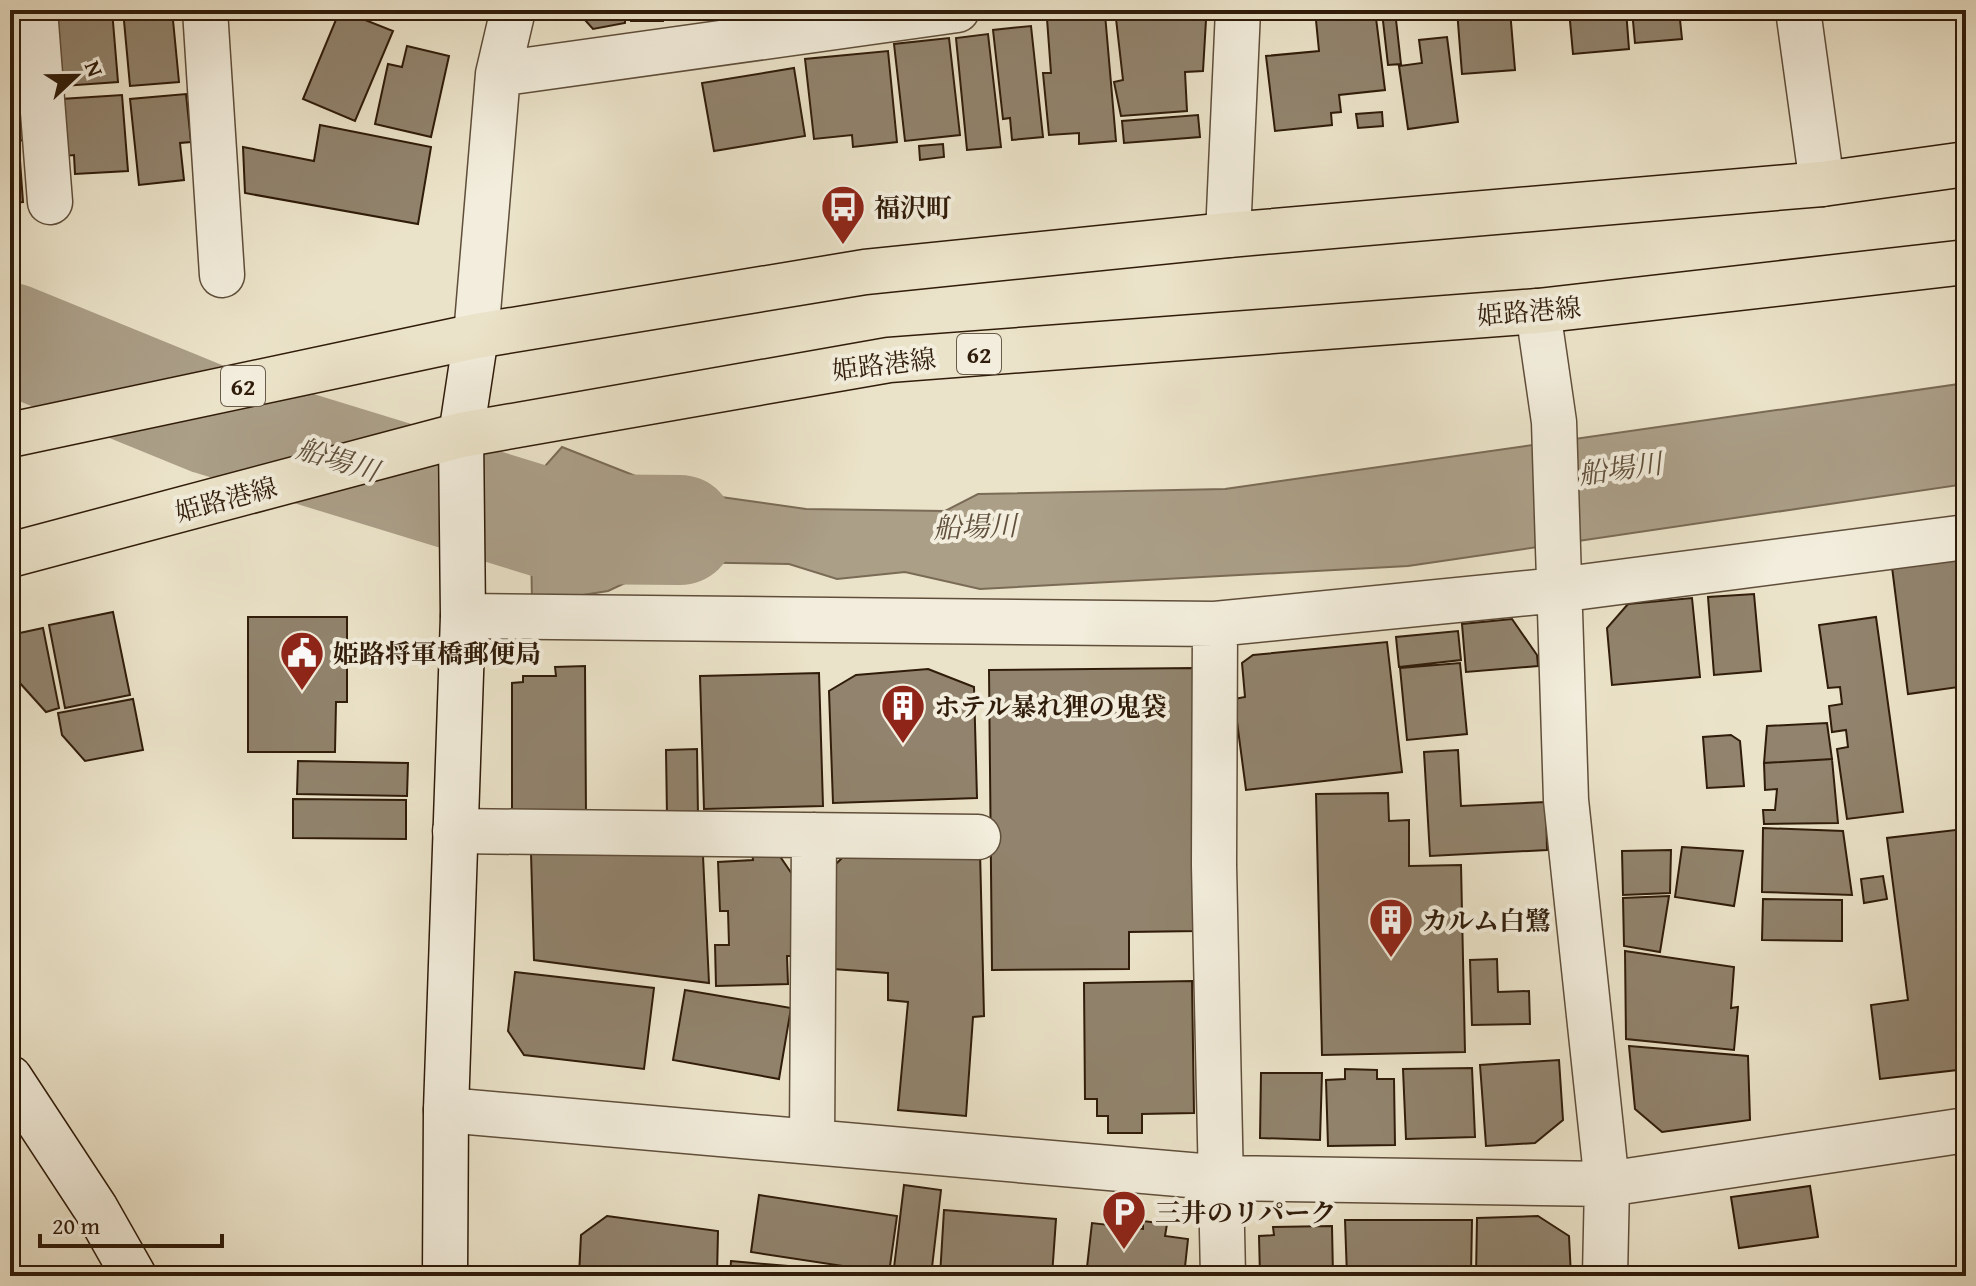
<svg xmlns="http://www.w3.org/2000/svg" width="1976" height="1286" viewBox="0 0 1976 1286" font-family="'Gentium Book Plus','Noto Serif JP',serif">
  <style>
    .water { fill: #ab9f88; stroke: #7a6b56; stroke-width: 2 }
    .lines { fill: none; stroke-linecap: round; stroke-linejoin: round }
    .river { stroke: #ab9f88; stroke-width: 110 }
    .building { fill: #91836d; stroke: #301c0a; stroke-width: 2 }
    .street-casing { stroke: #5f4e3a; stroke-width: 47 }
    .secondary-casing { stroke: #301c0a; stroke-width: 47 }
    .primary-casing { stroke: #301c0a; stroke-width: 47 }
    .street { stroke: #f2eddc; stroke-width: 44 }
    .secondary { stroke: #f2eddc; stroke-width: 44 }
    .primary { stroke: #ebe3c9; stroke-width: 44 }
    .labels { text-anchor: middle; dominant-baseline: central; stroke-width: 8; stroke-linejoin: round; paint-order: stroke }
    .shield { fill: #f2eddc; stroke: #6a5b49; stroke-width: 2 }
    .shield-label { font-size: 24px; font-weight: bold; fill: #301c0a }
    .poi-label { font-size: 26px; font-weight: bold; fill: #301c0a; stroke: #f2eddc; text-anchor: start }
    .street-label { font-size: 26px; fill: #301c0a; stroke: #f2eddc }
    .water-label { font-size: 28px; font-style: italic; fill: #61503c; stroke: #f2eddc }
  </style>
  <rect width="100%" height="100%" fill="#ebe3c9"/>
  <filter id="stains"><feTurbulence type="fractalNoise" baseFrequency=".0025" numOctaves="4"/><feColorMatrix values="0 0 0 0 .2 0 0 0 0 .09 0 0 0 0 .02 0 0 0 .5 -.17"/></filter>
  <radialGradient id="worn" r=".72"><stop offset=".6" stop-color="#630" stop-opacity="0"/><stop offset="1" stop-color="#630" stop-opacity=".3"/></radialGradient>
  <path class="water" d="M1966 383V484L1408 566 980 589 905 572 837 579 789 564 670 562 608 591 532 603 530 483 562 447 671 490 806 509 945 511 978 494 1225 489Z"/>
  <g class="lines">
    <path class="river" d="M10 338 211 420 566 529 680 530"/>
  </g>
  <path class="building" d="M10 10H18L20 41 10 42Z
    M56 10H112L118 82 63 86Z
    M123 10H172L179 82 130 86Z
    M340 10 393 31 355 121 303 99Z
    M576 10H625V23L593 29Z
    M631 10H664L663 21H631Z
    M1115 10H1192L1206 20 1203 71 1185 72 1187 111 1121 116 1114 82 1123 80Z
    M1315 10H1375L1385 90 1339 95 1341 112 1331 113 1332 125 1275 131 1266 56 1319 51Z
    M1457 10H1510L1515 70 1462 74Z
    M1569 10H1626L1629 49 1573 54Z
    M1632 10H1679L1682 39 1635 43Z
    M1727 10H1766V15L1728 18Z
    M1958 10H1966V70Z
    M1395 11 1401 64 1388 65 1382 12Z
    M1105 14 1116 141 1079 144V133L1049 135 1043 73H1051L1047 19Z
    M1031 26 1043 137 1012 140 1010 118 1003 119 993 30Z
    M988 34 1001 147 967 150 956 38Z
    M1447 37 1458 122 1408 129 1399 66 1422 63 1419 40Z
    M949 38 960 135 905 141 894 44Z
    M407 46 449 56 431 137 375 124 388 64 402 67Z
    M10 47H22L27 140 10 141Z
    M888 51 897 142 853 147 852 135 814 139 805 59Z
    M794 68 805 136 714 151 702 83Z
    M186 94 191 142 180 143 184 180 139 185 130 99Z
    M122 95 128 171 75 174 74 155 65 156 61 99Z
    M1382 112 1383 126 1358 128 1356 114Z
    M1198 115 1200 137 1124 143 1122 121Z
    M320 125 431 147 418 224 245 193 243 147 314 161Z
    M943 144 944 157 920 160 919 146Z
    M19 147 23 202 10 203V148Z
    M1966 558V686L1908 694 1892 567Z
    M1754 594 1761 671 1714 675 1708 597Z
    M1692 598 1700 677 1612 685 1607 628 1628 604Z
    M113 612 130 695 65 708 49 625Z
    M248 617H347V702H336L335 752H248Z
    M1876 617 1903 812 1847 819 1837 749 1848 747 1846 730 1832 732 1829 706 1842 704 1840 687 1828 688 1819 625Z
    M1512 619 1537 655 1538 666 1466 672 1462 624Z
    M43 628 59 708 46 712 10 672V635Z
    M1458 631 1461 660 1399 667 1396 637Z
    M1387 642 1402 772 1246 790 1234 699 1245 697 1242 663 1253 655Z
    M1460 663 1467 734 1407 740 1400 668Z
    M585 666 586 817 512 818V683L523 682V676H556L555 667Z
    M1195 668 1198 931 1129 932V969L992 970 989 670Z
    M928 669 974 687 977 798 833 803 829 691 856 675Z
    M819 673 823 806 704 809 700 676Z
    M133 699 143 750 85 761 62 735 58 713Z
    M1827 723 1832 759 1764 763 1767 726Z
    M1731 735 1740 741 1744 786 1707 788 1703 737Z
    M697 749 698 816H667L666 750Z
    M1458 750 1461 806 1546 802 1547 850 1430 856 1424 752Z
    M1832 759 1838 823 1764 824 1763 810H1775L1777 789 1765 790 1764 763Z
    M298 761 408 763 407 796 297 794Z
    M1388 793 1389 821 1409 820V866L1461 865 1465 1052 1322 1055 1316 794Z
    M293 799 406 800V839L293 838Z
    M1763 828 1843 831 1852 895 1762 892Z
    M1964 829 1966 1069 1880 1079 1871 1005 1908 1000 1887 838Z
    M1682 847 1743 851 1734 906 1675 897Z
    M1671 850 1670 893 1623 895 1622 851Z
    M849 851H980L984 1016 973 1017 966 1116 898 1110 908 1002 888 1000V973L833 969 832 868Z
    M752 852H777L792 874 795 956H787L788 984 716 986 715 945H729L728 911H720L718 862 753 860Z
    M531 853 703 856 709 983 534 960Z
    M1883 876 1887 899 1864 903 1861 879Z
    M1669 896 1660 952 1624 946 1623 898Z
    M1763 899 1842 900V941L1762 940Z
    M1625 951 1734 967 1731 1008 1738 1007 1734 1050 1626 1039Z
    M1497 959 1498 992 1529 991 1530 1024 1472 1025 1470 960Z
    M515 972 654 988 644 1069 524 1055 508 1031Z
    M1192 981 1194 1113 1142 1114V1133H1108V1116H1097V1099H1085L1084 983Z
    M685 990 791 1008 779 1079 673 1060Z
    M1629 1046 1748 1056 1750 1120 1662 1132 1635 1109Z
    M1559 1060 1563 1120 1535 1143 1486 1146 1480 1065Z
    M1472 1068 1475 1137 1406 1139 1403 1069Z
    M1345 1069 1377 1070V1079H1394L1395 1145 1328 1146 1326 1080 1345 1079Z
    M1261 1073H1322L1320 1140 1260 1138Z
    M904 1185 941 1190 931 1276H893Z
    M1810 1186 1818 1237 1739 1248 1731 1197Z
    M759 1195 897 1216 889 1273 751 1252Z
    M944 1210 1056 1219 1052 1276H940Z
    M607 1216 718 1231 717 1276H579L581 1235Z
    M1538 1216 1569 1236 1571 1276H1476L1477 1218Z
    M1345 1220H1472L1471 1276H1347Z
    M1143 1221 1167 1224 1165 1236 1188 1239 1184 1276H1086L1092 1223 1143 1229Z
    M1332 1226 1333 1276H1260L1259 1236 1274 1235 1273 1227Z
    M731 1261 799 1267 798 1276H730Z
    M1935 1270 1936 1276H1891Z"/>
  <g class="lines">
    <g class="street-casing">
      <path id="street" d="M35 10 50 202
        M205 10 222 275
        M1798 10 1822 184
        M498 74 957 10
        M1228 235 1238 10
        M1538 311 1554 422 1566 800 1607 1184 1605 1276
        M476 336 498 74 513 10
        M463 616 1215 624 1558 590 1966 537
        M1215 624 1214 865 1223 1276
        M455 831 978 837
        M446 1110 1224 1178 1607 1184 1966 1130
        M812 1142 814 835"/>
    </g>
    <g class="secondary-casing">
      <path id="secondary" d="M10 1078 96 1209 134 1276
        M445 1276 446 1110 463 616 461 435 476 336"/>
    </g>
    <g class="primary-casing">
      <path id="primary" d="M10 435 476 336 865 272 1228 235 1822 184 1966 164
        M10 555 461 435 889 360 1538 311 1966 262"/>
    </g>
    <use href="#street" class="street"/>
    <use href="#secondary" class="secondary"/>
    <use href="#primary" class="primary"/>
  </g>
  <defs>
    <g id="bus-pin" transform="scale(2.3)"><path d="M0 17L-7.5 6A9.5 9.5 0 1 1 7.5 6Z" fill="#8f2418" stroke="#f2eddc"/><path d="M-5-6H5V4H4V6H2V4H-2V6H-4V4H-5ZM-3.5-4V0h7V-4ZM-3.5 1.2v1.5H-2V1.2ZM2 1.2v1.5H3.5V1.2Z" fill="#fff"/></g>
    <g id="civic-pin" transform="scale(2.3)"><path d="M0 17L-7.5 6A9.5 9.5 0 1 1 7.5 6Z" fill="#8f2418" stroke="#f2eddc"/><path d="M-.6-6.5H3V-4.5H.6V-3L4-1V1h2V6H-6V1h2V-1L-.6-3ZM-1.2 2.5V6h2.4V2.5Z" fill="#fff"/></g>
    <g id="building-pin" transform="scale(2.3)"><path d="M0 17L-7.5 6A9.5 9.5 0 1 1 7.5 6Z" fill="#8f2418" stroke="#f2eddc"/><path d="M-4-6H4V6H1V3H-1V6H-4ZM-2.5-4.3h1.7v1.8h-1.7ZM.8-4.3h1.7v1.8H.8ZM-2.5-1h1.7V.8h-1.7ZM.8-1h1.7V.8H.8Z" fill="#fff"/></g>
    <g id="parking-pin" transform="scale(2.3)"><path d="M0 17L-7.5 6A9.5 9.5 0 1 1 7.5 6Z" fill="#8f2418" stroke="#f2eddc"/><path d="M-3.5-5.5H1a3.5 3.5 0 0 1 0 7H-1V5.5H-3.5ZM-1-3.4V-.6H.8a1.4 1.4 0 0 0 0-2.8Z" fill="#fff"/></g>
  </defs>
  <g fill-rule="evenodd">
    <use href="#bus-pin" x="843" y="207"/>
    <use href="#civic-pin" x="302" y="653"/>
    <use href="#building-pin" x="903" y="706"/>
    <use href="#building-pin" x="1391" y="920"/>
    <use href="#parking-pin" x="1124" y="1212"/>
  </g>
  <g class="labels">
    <g class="shield">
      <rect x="957" y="334" width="44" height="40" rx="6"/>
      <rect x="221" y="366" width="44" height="40" rx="6"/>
    </g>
    <g class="shield-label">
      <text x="979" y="354">62</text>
      <text x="243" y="386">62</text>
    </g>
    <g class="poi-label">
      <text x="874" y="207">福沢町</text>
      <text x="333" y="653">姫路将軍橋郵便局</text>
      <text x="934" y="706">ホテル暴れ狸の鬼袋</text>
      <text x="1422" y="920">カルム白鷺</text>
      <text x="1155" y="1212">三井のリパーク</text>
    </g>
    <g class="street-label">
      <text transform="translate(1529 311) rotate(-5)">姫路港線</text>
      <text transform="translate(884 364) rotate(-7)">姫路港線</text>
      <text transform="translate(226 499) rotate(-15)">姫路港線</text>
    </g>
    <g class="water-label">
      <text transform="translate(338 459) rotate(17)">船場川</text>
      <text transform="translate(1620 468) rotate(-8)">船場川</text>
      <text transform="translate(975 526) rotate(-2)">船場川</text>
    </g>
  </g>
  <rect width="1976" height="1286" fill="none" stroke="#ebe3c9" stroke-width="40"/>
  <rect x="12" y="12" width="1952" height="1262" fill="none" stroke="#301c0a" stroke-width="4"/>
  <rect x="20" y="20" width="1936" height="1246" fill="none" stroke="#301c0a" stroke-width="2"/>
  <g transform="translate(76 76) rotate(68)" stroke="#f2eddc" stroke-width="6" paint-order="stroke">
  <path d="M0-6L14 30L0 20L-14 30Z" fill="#301c0a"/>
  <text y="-12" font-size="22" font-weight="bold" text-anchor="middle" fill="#301c0a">N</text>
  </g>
  <path d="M40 1234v12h182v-12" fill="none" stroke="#301c0a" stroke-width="4"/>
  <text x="52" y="1234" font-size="24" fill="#301c0a" stroke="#f2eddc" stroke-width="6" paint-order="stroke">20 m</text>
  <rect width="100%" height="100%" filter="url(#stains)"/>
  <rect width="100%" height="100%" fill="url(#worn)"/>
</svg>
